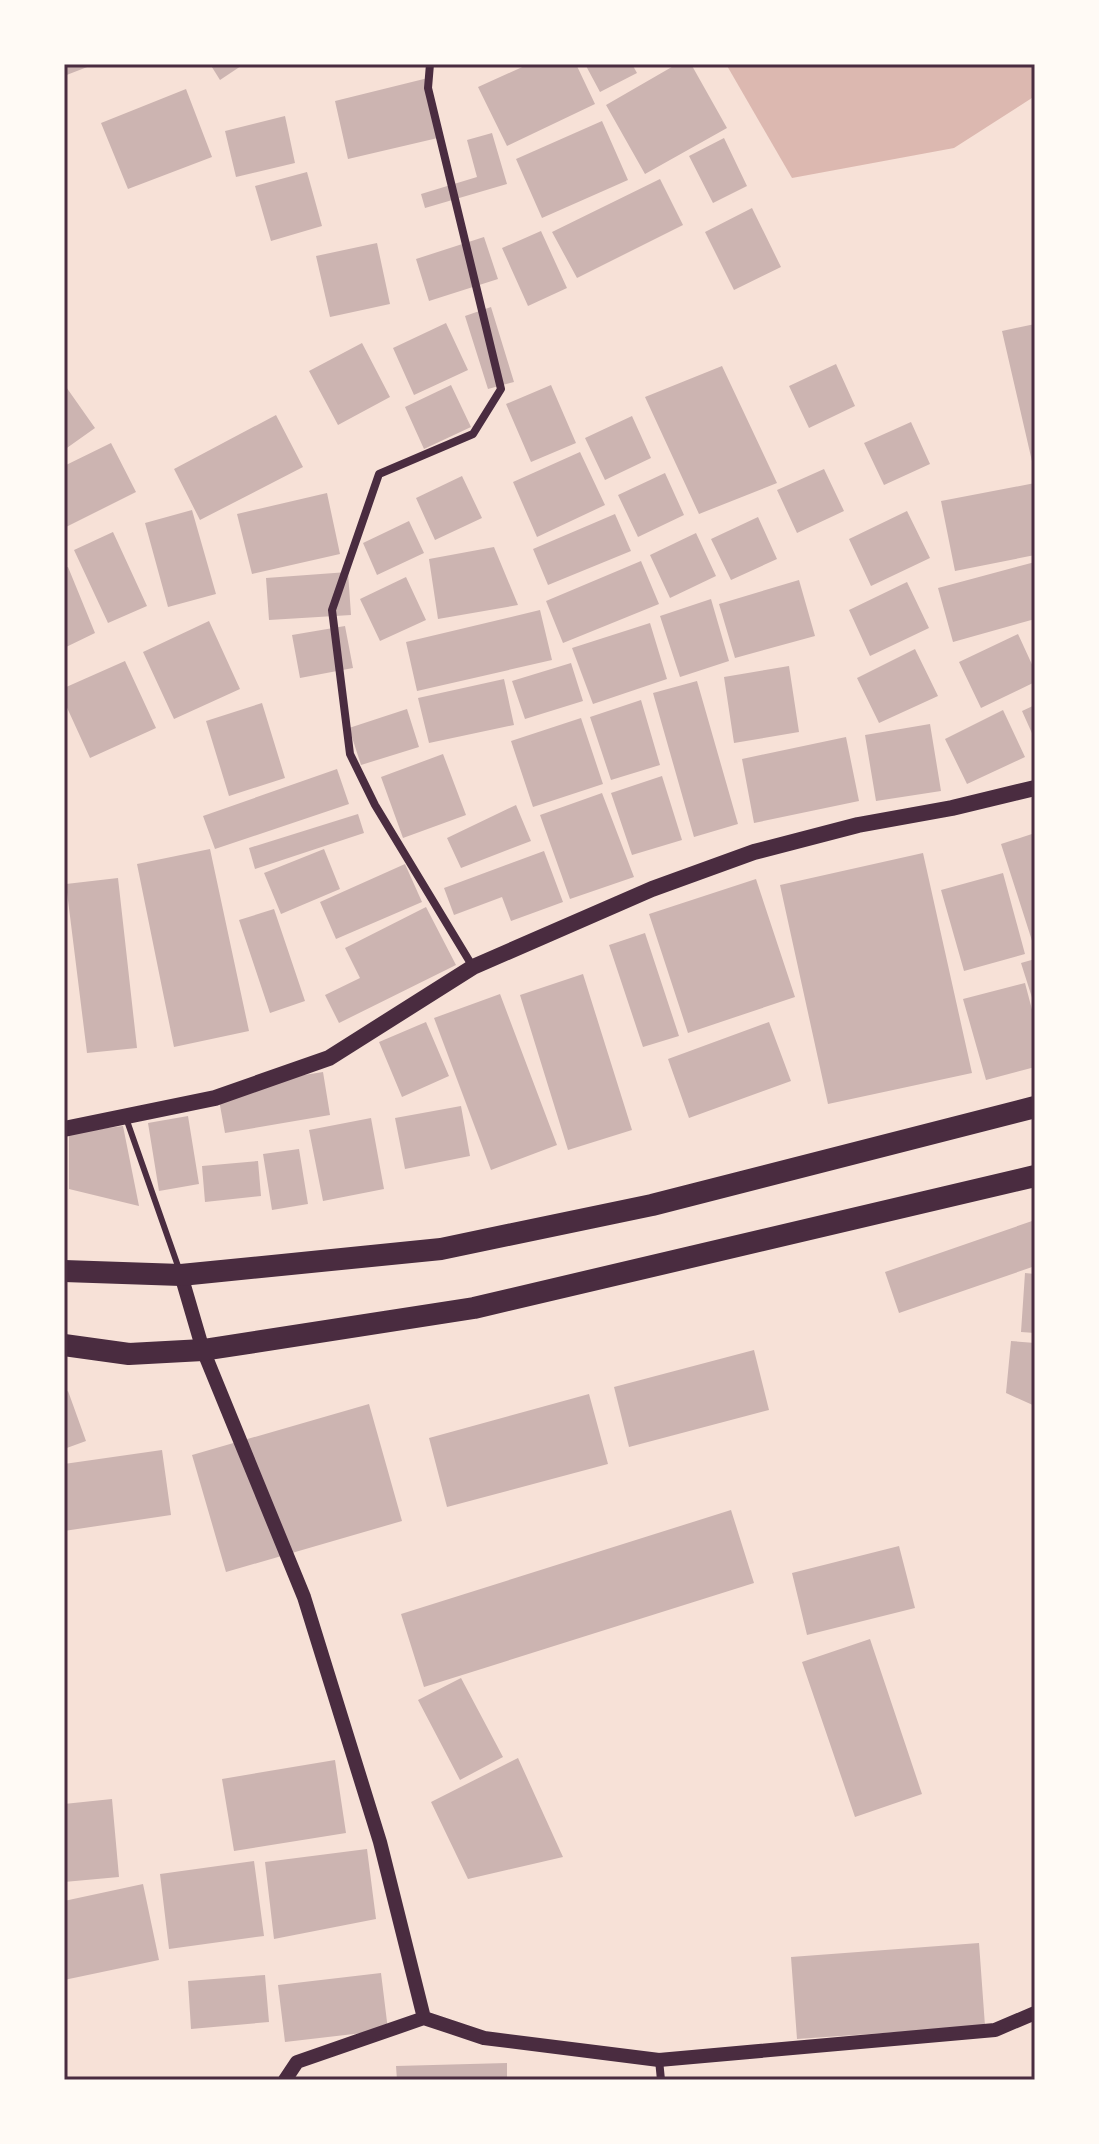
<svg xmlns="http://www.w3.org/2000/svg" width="1099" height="2144" viewBox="0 0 1099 2144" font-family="Jost,sans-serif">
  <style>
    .water { fill: #dcb8b0 }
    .building { fill: #ccb4b1 }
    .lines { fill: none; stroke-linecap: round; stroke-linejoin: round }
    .service { stroke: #4a2c40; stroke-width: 6 }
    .minor { stroke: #4a2c40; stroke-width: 8 }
    .tertiary { stroke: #4a2c40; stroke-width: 14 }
    .secondary { stroke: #4a2c40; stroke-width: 16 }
    .trunk { stroke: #4a2c40; stroke-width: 22 }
    .neatline { fill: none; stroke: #4a2c40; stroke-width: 3 }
  </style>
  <rect width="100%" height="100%" fill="#f7e1d7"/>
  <path class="water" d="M726 64H1035V96L954 148 792 178Z"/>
  <path class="building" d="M64 64H95L64 76Z
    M210 64H244L220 80Z
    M529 64H576L595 104 507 146 478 87Z
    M585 64H632L637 73 600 92Z
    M677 64H691L727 128 645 174 606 105Z
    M428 78 442 137 348 159 335 101Z
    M186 89 212 157 128 189 101 123Z
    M285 116 295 163 236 177 225 131Z
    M602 121 628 180 542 218 516 159Z
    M492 133 507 184 425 208 421 194 477 177 467 140Z
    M724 138 747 186 713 203 689 156Z
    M307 172 322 226 271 241 255 186Z
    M660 179 683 225 577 278 552 232Z
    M752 208 781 267 734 290 705 232Z
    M541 231 567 288 528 306 502 248Z
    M484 237 498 279 429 301 416 259Z
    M377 243 390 304 330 317 316 256Z
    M491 307 514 382 488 389 465 316Z
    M446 323 468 370 414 395 393 348Z
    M1035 324V469L1034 470 1002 331Z
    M362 343 390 397 338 425 309 371Z
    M836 364 855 406 809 428 789 386Z
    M722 366 777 483 699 514 645 397Z
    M64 384 95 428 64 450Z
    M451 385 471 427 424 449 405 407Z
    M551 385 576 443 531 462 506 404Z
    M276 415 303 467 200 520 174 469Z
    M632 416 651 458 605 480 585 438Z
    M911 422 930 464 884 485 864 443Z
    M111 443 136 492 64 528V466Z
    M580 452 605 505 537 537 513 482Z
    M824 469 844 511 797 533 777 490Z
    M665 473 684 515 638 537 618 495Z
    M462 476 482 518 435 540 416 498Z
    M1035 483V555L955 571 941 501Z
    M327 493 340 554 252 574 237 514Z
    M192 510 216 594 168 607 145 523Z
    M907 511 930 558 871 586 849 539Z
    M615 514 631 551 548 585 533 549Z
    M758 517 777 559 731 580 711 539Z
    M409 521 424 553 377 575 363 543Z
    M113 532 147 606 108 623 74 550Z
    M696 533 716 576 670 598 650 555Z
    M494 547 518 605 438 619 429 559Z
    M641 561 659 604 563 643 546 601Z
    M1035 562V619L953 642 938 588Z
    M68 567 95 633 64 648V568Z
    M348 572 351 615 269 620 266 578Z
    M406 577 426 620 380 641 360 599Z
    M799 580 815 636 735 658 719 604Z
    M907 582 929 628 870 656 849 610Z
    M711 599 729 661 680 677 660 616Z
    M540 610 552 660 417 691 406 642Z
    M209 621 240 689 174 719 143 652Z
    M650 623 667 679 593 704 572 648Z
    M345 626 353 668 300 678 292 635Z
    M1018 634 1035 671V682L981 708 959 662Z
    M915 649 938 696 879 723 857 678Z
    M125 661 156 728 90 758 64 701V688Z
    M571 663 583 701 525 719 512 681Z
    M789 666 799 732 734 743 724 677Z
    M504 679 514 725 429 743 418 698Z
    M697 681 738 824 694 837 653 693Z
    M641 700 660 765 611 780 590 717Z
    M262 703 285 778 229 796 206 721Z
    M1035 705V740L1022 711Z
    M407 709 419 747 361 765 349 728Z
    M1003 710 1025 757 967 784 945 739Z
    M581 718 603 784 533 807 511 741Z
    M930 724 941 791 876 801 865 735Z
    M846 737 859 801 754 823 742 759Z
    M443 754 466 815 403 838 381 777Z
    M337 769 349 804 215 849 203 816Z
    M662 776 682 840 632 855 611 793Z
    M602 793 634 877 570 899 540 815Z
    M516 805 531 841 461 868 447 838Z
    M358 814 364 833 255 869 249 848Z
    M1035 833V947H1034L1001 844Z
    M210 849 249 1031 174 1047 137 864Z
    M324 849 340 889 281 914 264 873Z
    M544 851 563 902 511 921 502 897 454 915 444 888Z
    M923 853 972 1073 828 1104 780 885Z
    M405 864 422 902 336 939 320 902Z
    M1003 873 1025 954 964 971 941 890Z
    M118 878 137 1048 87 1053 66 884Z
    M756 879 795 997 688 1033 649 914Z
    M426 907 456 965 339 1023 325 995 360 978 345 948Z
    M274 909 305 1001 270 1013 239 920Z
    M645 933 679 1036 643 1047 609 945Z
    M1035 959V1004H1034L1021 963Z
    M583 974 632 1130 568 1150 520 995Z
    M1025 983 1035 1021V1067L986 1080 963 999Z
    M500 994 557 1145 491 1170 434 1018Z
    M426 1022 449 1076 402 1097 379 1042Z
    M769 1022 791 1081 689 1118 668 1059Z
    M323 1072 330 1115 225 1133 217 1089Z
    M461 1106 470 1156 405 1169 395 1118Z
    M188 1116 199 1184 159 1191 148 1123Z
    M371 1118 384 1189 323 1201 309 1130Z
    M123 1126 139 1206 69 1189V1133Z
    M299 1149 308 1204 272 1210 263 1154Z
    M258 1161 261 1196 205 1202 202 1166Z
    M1035 1220V1266L899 1313 885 1272Z
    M1025 1273 1035 1274V1333L1021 1332Z
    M1011 1341 1035 1343V1406L1006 1393Z
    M754 1350 769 1410 629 1447 614 1387Z
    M68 1391 86 1441 64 1449V1393Z
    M589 1394 608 1464 447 1507 429 1438Z
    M369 1404 402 1521 226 1572 192 1455Z
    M162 1450 171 1515 64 1531V1464Z
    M731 1510 754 1583 424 1687 401 1614Z
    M899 1546 915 1608 807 1635 792 1573Z
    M870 1639 922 1794 855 1817 802 1662Z
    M461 1678 503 1757 460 1780 418 1700Z
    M518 1758 563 1857 468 1879 431 1802Z
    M335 1760 346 1833 234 1851 222 1779Z
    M112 1799 119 1877 64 1882V1804Z
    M367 1849 376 1919 274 1939 265 1862Z
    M254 1861 264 1936 169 1949 160 1874Z
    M143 1884 159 1960 64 1980V1901Z
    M979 1943 985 2026 797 2039 791 1957Z
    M381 1973 388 2030 285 2042 278 1985Z
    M265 1975 269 2022 191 2029 188 1981Z
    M507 2063V2080H397L396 2066Z"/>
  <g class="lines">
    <path class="service" d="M126 1118 179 1269"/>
    <path class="minor" d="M430 64 428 88 501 389 473 434 379 474 332 610 350 754 375 805 473 967
      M659 2060 661 2080"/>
    <path class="tertiary" d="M181 1275 203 1350 304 1597 380 1842 424 2018 297 2062 285 2080
      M424 2018 484 2038 659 2060 995 2030 1035 2013"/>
    <path class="secondary" d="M64 1129 215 1098 329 1058 473 967 652 889 754 852 858 825 952 808 1035 788"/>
    <path class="trunk" d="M64 1271 181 1275 441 1249 652 1205 1035 1107
      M64 1345 129 1354 203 1350 474 1308 1035 1176"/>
  </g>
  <rect width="1099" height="2144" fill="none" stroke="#fffaf5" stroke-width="132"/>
  <rect x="66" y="66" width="967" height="2012" class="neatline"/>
</svg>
